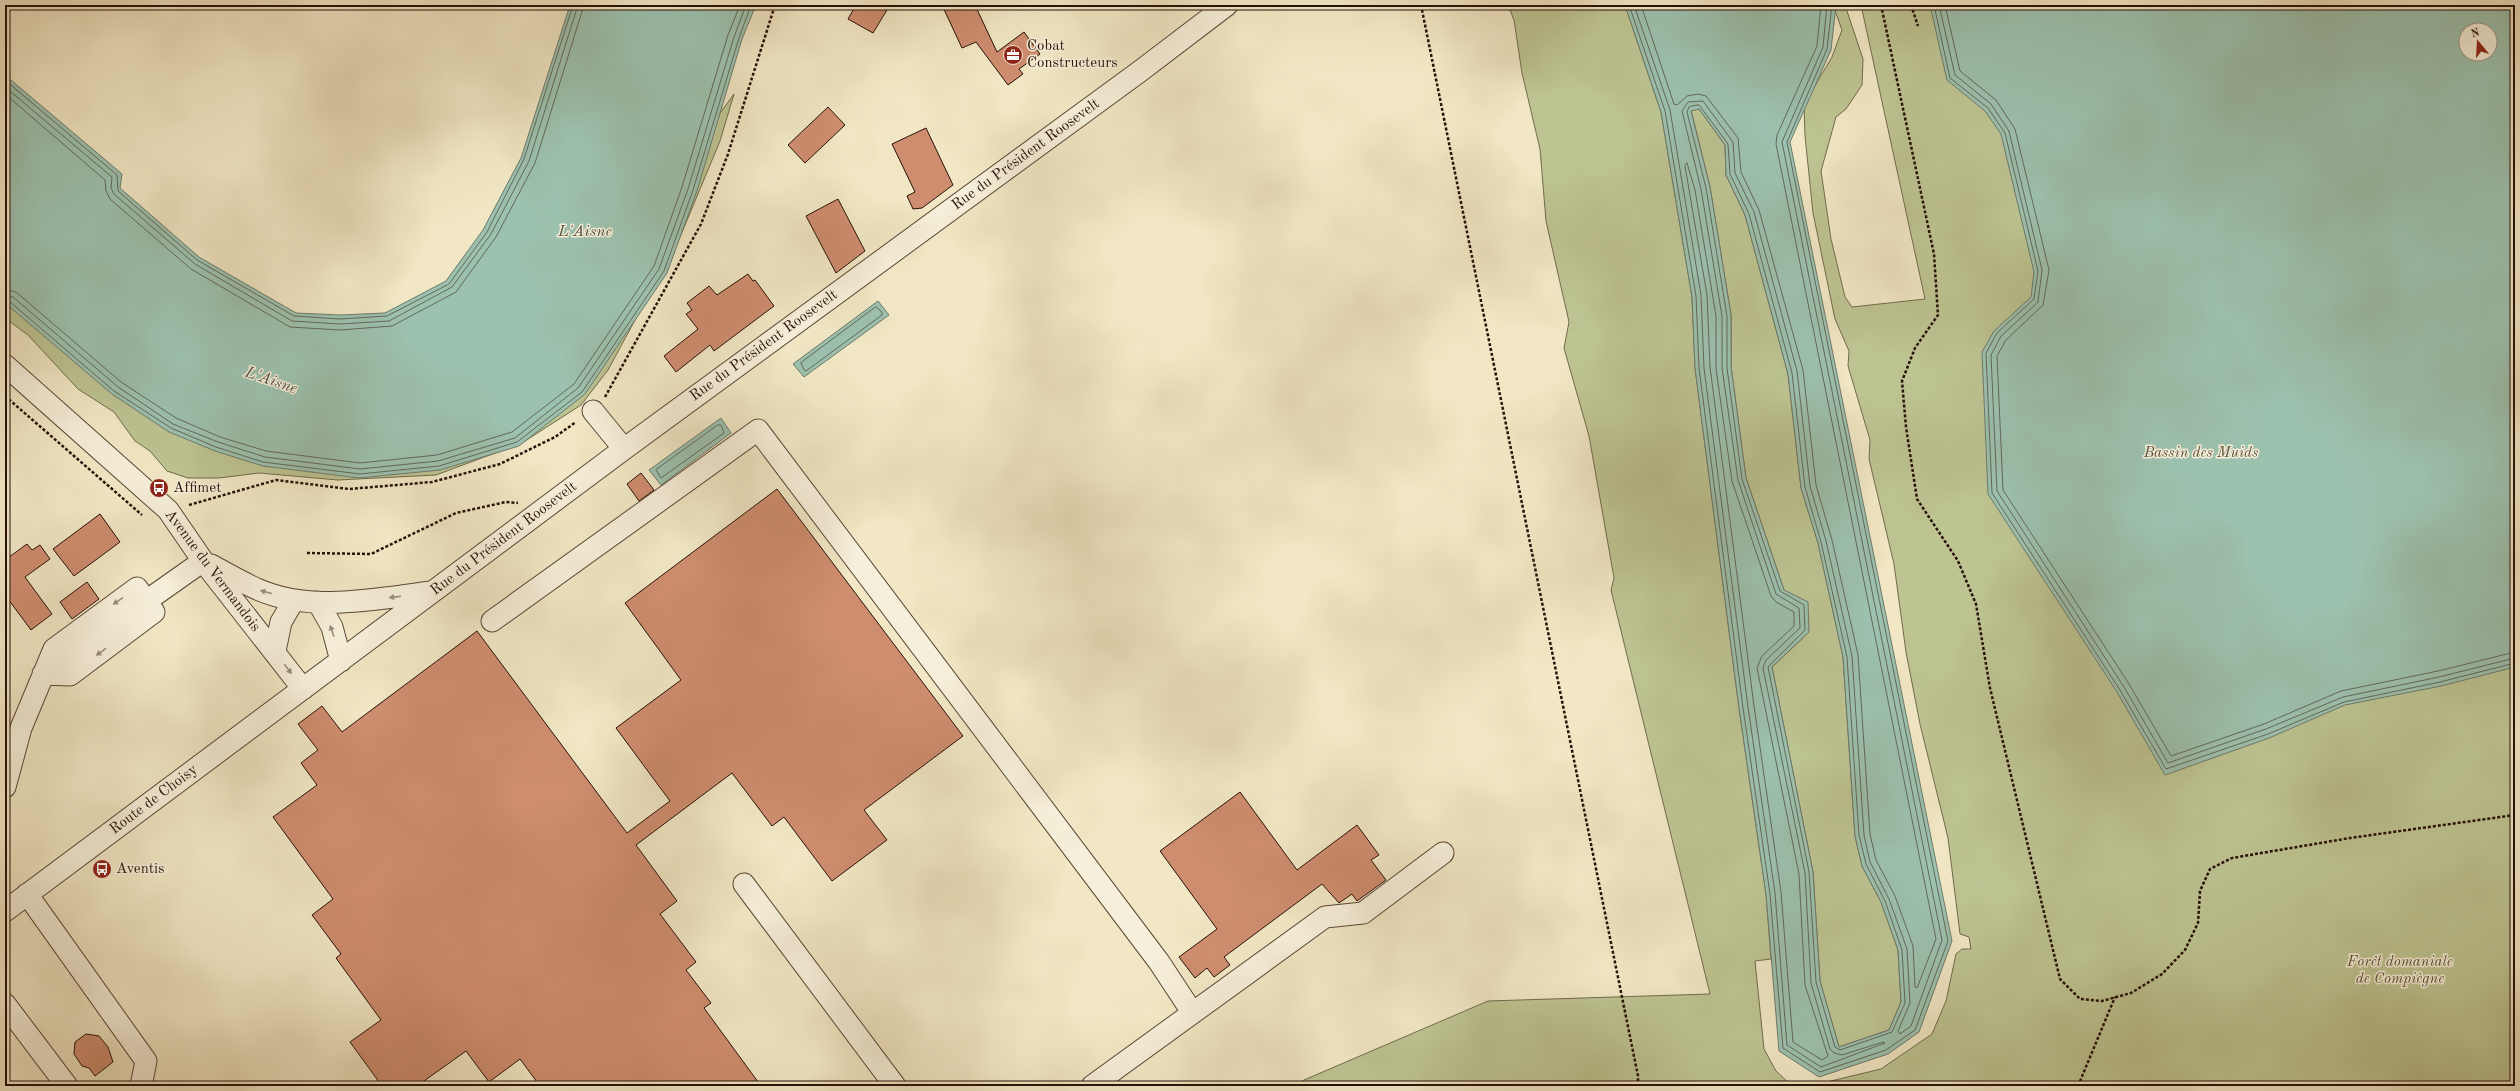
<svg xmlns="http://www.w3.org/2000/svg" width="2520" height="1091" viewBox="0 0 2520 1091" font-family="'Old Standard TT',serif">
  <style>
    .green { fill: #bdc492; stroke: #726a4d; fill-rule: evenodd }
    .water { fill: #9cc1ae; stroke: #6d7a6c; fill-rule: evenodd }
    .lines { fill: none; stroke-linecap: round; stroke-linejoin: round }
    .shore { stroke: #62685b; stroke-width: 1 }
    .building { fill: #ce8d6f; stroke: #271008 }
    .minor-casing { stroke: #5a4637; stroke-width: 23 }
    .path { stroke: #271008; stroke-width: 2.5; stroke-dasharray: 3 2; stroke-linecap: butt }
    .minor { stroke: #f6efd9; stroke-width: 21 }
    .oneway { fill: #998b7b }
    .labels { text-anchor: middle; dominant-baseline: central; stroke-width: 3; stroke-linejoin: round; paint-order: stroke }
    .poi-label { font-size: 15px; fill: #271008; stroke: #f6efd9; text-anchor: start }
    .street-label { font-size: 15px; fill: #271008; stroke: #f6efd9 }
    .park-label { font-size: 15px; font-style: italic; fill: #5c4f38; stroke: #f6efd9 }
    .water-label { font-size: 16px; font-style: italic; fill: #504e42; stroke: #f6efd9 }
  </style>
  <rect width="100%" height="100%" fill="#f1e7c4"/>
  <filter id="stains"><feTurbulence type="fractalNoise" baseFrequency=".005" numOctaves="4"/><feColorMatrix values="0 0 0 0 .2 0 0 0 0 .09 0 0 0 0 .02 0 0 0 .5 -.17"/></filter>
  <radialGradient id="worn" r=".72"><stop offset=".6" stop-color="#630" stop-opacity="0"/><stop offset="1" stop-color="#630" stop-opacity=".3"/></radialGradient>
  <path class="green" d="M1508 5H1625L1661 112 1692 297 1695 368 1739 708 1766 894 1771 959 1755 961 1764 1049 1776 1071 1792 1086H1297L1304 1080 1488 1001 1710 994 1611 590 1614 578 1589 436 1564 348 1569 322 1546 221 1540 149 1522 73 1514 20Z
    M1833 5H1845L1863 59 1862 85 1846 109 1836 117 1821 171 1831 239 1845 297 1852 307 1925 299 1861 5H2515V1086H1810L1881 1069 1932 1034 1946 1001 1956 954 1962 949H1971L1969 937 1960 934 1948 838 1920 724 1906 652 1894 564 1869 459 1870 440 1848 366 1849 351 1835 319 1813 213 1805 136 1804 104 1832 57 1842 30ZM2466 30H2490V54H2466Z
    M734 94 720 141 680 237 608 370 581 405 522 443 436 475 338 480 259 473 219 478H188L167 471 150 451 135 441 114 412 78 389 28 335 5 318V289L152 410 682 205 720 113Z
    M1699 109 1725 145 1726 175 1745 215 1788 374 1801 488 1818 543 1843 657 1855 836 1862 866 1881 902 1898 950 1901 1002 1889 1030 1839 1047 1820 981 1813 872 1772 667 1809 632 1784 590 1746 478 1731 367V315L1710 187 1691 110Z"/>
  <path class="water" d="M570 5H756L742 39 697 191 667 273 585 394 519 446 440 470 359 478 263 466 215 451 169 432 112 394 5 303V75L122 174 120 188 199 257 296 313 340 315 385 313 446 281 483 230 521 158Z
    M1625 5H1836L1831 50 1790 142 1952 941 1919 1032 1888 1054 1819 1077 1779 1051 1766 894 1739 708 1695 368 1692 297 1661 112ZM1699 109 1725 145 1726 175 1745 215 1788 374 1801 488 1818 543 1843 657 1855 836 1862 866 1881 902 1898 950 1901 1002 1889 1030 1839 1047 1820 981 1813 872 1772 667 1809 632 1808 602 1784 590 1746 478 1731 367V315L1710 187 1691 111Z
    M1930 5H2515V667L2441 686 2345 705 2269 738 2165 775 2117 692 1988 494 1982 352 1994 331 2031 297 2034 272 2001 134 1985 111 1947 80ZM2466 30H2490V54H2466Z
    M878 301 889 315 804 377 793 364Z
    M721 418 731 433 661 485 649 470Z"/>
  <g class="lines">
    <path class="shore" d="M1629 5 1665 111 1696 296 1699 368 1743 708 1770 894 1783 1048 1820 1072 1886 1050 1915 1030 1948 941 1787 142 1827 49 1832 5
      M1634 5 1670 110 1701 295 1704 368 1748 707 1775 893 1787 1045 1821 1067 1885 1043 1883 1042 1842 1055 1834 1053 1830 1049 1811 983 1805 873 1763 668 1766 660 1800 628 1799 608 1776 594 1738 480 1722 368V316L1701 189 1682 111 1688 102 1703 101 1733 142 1735 173 1754 212 1797 371 1810 486 1826 541 1852 656 1864 835 1870 862 1889 899 1907 949 1910 1003 1898 1031 1900 1034 1911 1026 1942 940 1782 142 1823 47 1827 5
      M1641 5 1674 104 1677 105 1687 96 1698 94 1706 96 1738 138 1741 172 1759 210 1803 370 1816 485 1832 540 1858 655 1870 834 1876 860 1895 896 1913 946 1915 987 1917 988 1936 939 1776 144 1777 135 1817 46 1821 5
      M1934 5 1950 78 1988 108 2005 133 2038 271 2034 299 1997 333 1986 353 1992 493 2120 690 2166 769 2268 734 2344 702 2440 682 2515 663
      M1939 5 1955 75 1991 104 2009 131 2042 270 2038 302 2001 336 1991 355 1997 491 2124 687 2168 763 2266 729 2343 697 2439 677 2515 658
      M1945 5 1960 71 1996 100 2015 129 2049 270 2043 305 2006 340 1997 356 2003 490 2129 684 2171 756 2264 724 2341 691 2438 671 2515 652
      M5 80 117 175 118 191 197 260 294 316 340 319 387 316 449 284 487 232 524 159 573 5
      M5 87 112 177 111 188 114 194 195 264 292 321 340 324 389 321 452 287 491 234 529 161 578 5
      M5 94 105 180 106 191 110 199 191 269 290 327 340 330 392 326 456 292 496 237 535 163 584 5
      M1699 105 1728 144 1730 174 1749 214 1792 373 1805 487 1821 542 1847 657 1859 835 1866 864 1885 901 1902 950 1905 1003 1892 1032 1840 1050 1835 1047 1816 982 1809 872 1768 667 1805 630 1804 605 1780 591 1742 479 1727 368V316L1706 188 1687 112 1689 107Z
      M1687 163 1695 190 1716 316V369L1732 481 1771 596 1776 602 1794 612V626L1762 656 1757 668 1799 874 1805 985 1828 1056 1822 1060 1793 1042 1781 892 1754 706 1710 367 1707 295 1685 166Z
      M5 289 16 292 121 382 176 418 220 437 266 451 360 463 437 455 512 432 574 384 654 266 682 187 728 35 740 5
      M5 295 13 297 118 387 173 424 218 442 265 457 360 469 438 461 515 438 578 388 659 269 688 189 734 37 746 5
      M5 300 9 301 114 391 171 428 216 447 263 462 360 474 439 466 517 442 582 392 664 271 693 190 739 38 751 5
      M876 307 882 312V315L806 371 804 370 801 363Z
      M718 425H721L724 433 661 478 656 470Z"/>
  </g>
  <path class="building" d="M856 5H890L873 33 848 19Z
    M942 5H975L997 52 1024 32 1040 54 1019 69 1023 74 1008 85 976 42 962 48Z
    M828 107 845 125 805 163 788 145Z
    M926 128 953 185 922 208 913 209 907 196 915 192 892 144Z
    M838 199 865 251 836 273 806 216Z
    M748 274 753 281 755 280 774 306 714 351 710 345 676 372 664 356 698 329 686 314 692 310 687 303 709 286 717 295Z
    M641 473 654 490 639 501 627 484Z
    M777 489 963 736 864 810 887 840 832 881 784 817 772 826 732 773 636 845 677 901 660 914 696 962 686 970 711 1003 704 1008 761 1086H540L520 1059 489 1082 466 1051 417 1086H382L350 1042 381 1020 336 958 341 954 312 915 333 899 273 817 317 785 301 763 318 750 298 724 322 706 342 732 477 631 627 833 670 801 616 728 681 680 625 603Z
    M100 514 120 542 74 576 53 549Z
    M27 544 32 550 40 545 50 559 25 577 52 614 31 630 5 595V560Z
    M87 582 99 599 72 619 60 602Z
    M1240 792 1297 870 1357 825 1379 855 1371 860 1386 880 1357 901 1352 894 1339 903 1322 884 1224 957 1230 965 1214 977 1207 968 1195 978 1179 957 1217 929 1160 851Z
    M86 1034 99 1036 108 1047 113 1062 95 1076 89 1068 82 1066 74 1054 75 1042Z"/>
  <g class="lines">
    <g class="minor-casing">
      <path id="minor" d="M5 365 168 510 203 561 303 689
        M593 411 624 449
        M211 565C226 573 241 582 257 589 311 613 375 599 431 592
        M318 602 332 627 341 661
        M492 621 758 430 1159 962 1192 1012
        M275 651 281 622 294 600
        M50 669 203 561
        M5 787 21 728 54 649 137 588 154 612 70 675 43 674
        M744 884 895 1086
        M27 894 146 1061 141 1086
        M5 911 624 449 1139 72 1227 5
        M5 1004 67 1086
        M1092 1086 1325 917 1363 913 1443 853"/>
    </g>
    <path class="path" d="M1421 5 1638 1076V1086
      M1881 5 1934 254 1938 315 1915 348 1902 381 1906 427 1917 499 1958 561 1976 604 1990 688 2060 979 2080 999 2102 1001 2131 993 2162 974 2185 950 2198 923 2200 891 2210 869 2232 858 2350 838 2515 815
      M1911 5 1918 26
      M5 396 142 515
      M605 397 701 224 728 154 775 5
      M189 505 276 480 349 489 432 482 500 464 555 437 576 422
      M307 553 371 554 456 513 506 502 518 503
      M2078 1086 2115 997"/>
    <use href="#minor" class="minor"/>
  </g>
  <defs><path id="oneway-solid" d="M-6-.8H1V-3.2L6.5 0L1 3.2V.8H-6Z"/></defs>
  <g class="oneway">
    <use href="#oneway-solid" transform="translate(266 592) rotate(-165)"/>
    <use href="#oneway-solid" transform="translate(395 597) rotate(173)"/>
    <use href="#oneway-solid" transform="translate(118 601) rotate(146)"/>
    <use href="#oneway-solid" transform="translate(332 631) rotate(-109)"/>
    <use href="#oneway-solid" transform="translate(101 652) rotate(144)"/>
    <use href="#oneway-solid" transform="translate(288 669) rotate(53)"/>
  </g>
  <defs>
    <g id="office-disc" transform="scale(1)"><circle r="9.5" fill="#8f2418" stroke="#f6efd9"/><path d="M-6-3h4V-5.5h4V-3h4V5H-6ZM-1-4.5V-3h2v-1.5ZM-6 0V1H6V0Z" fill="#fff"/></g>
    <g id="bus-disc" transform="scale(1)"><circle r="9.5" fill="#8f2418" stroke="#f6efd9"/><path d="M-5-6H5V4H4V6H2V4H-2V6H-4V4H-5ZM-3.5-4V0h7V-4ZM-3.5 1.2v1.5H-2V1.2ZM2 1.2v1.5H3.5V1.2Z" fill="#fff"/></g>
  </defs>
  <g fill-rule="evenodd">
    <use href="#office-disc" x="1013" y="55"/>
    <use href="#bus-disc" x="159" y="488"/>
    <use href="#bus-disc" x="102" y="869"/>
  </g>
  <g class="labels">
    <g class="poi-label">
      <text x="1027" y="46">Cobat<tspan x="1027" dy="17">Constructeurs</tspan></text>
      <text x="173" y="488">Affimet</text>
      <text x="116" y="869">Aventis</text>
    </g>
    <g class="street-label">
      <text transform="translate(1026 155) rotate(-36)">Rue du Président Roosevelt</text>
      <text transform="translate(764 346) rotate(-36)">Rue du Président Roosevelt</text>
      <text transform="translate(504 539) rotate(-37)">Rue du Président Roosevelt</text>
      <text transform="translate(212 571) rotate(53)">Avenue du Vermandois</text>
      <text transform="translate(154 800) rotate(-37)">Route de Choisy</text>
    </g>
    <g class="park-label">
      <text x="2201" y="453">Bassin des Muids</text>
      <text x="2400" y="962">Forêt domaniale<tspan x="2400" dy="17">de Compiègne</tspan></text>
    </g>
    <g class="water-label">
      <text x="585" y="232">L'Aisne</text>
      <text transform="translate(271 381) rotate(19)">L'Aisne</text>
    </g>
  </g>
  <rect width="2520" height="1091" fill="none" stroke="#f1e7c4" stroke-width="20"/>
  <rect x="6" y="6" width="2508" height="1079" fill="none" stroke="#271008" stroke-width="2"/>
  <rect x="10" y="10" width="2500" height="1071" fill="none" stroke="#271008"/>
  <g transform="translate(2478 42) rotate(342)"><circle r="19" fill="#f6efd9" stroke="#a39685"/>
  <path d="M0-3L7 15L0 10L-7 15Z" fill="#8f2418"/>
  <text y="-6" font-size="11" font-weight="bold" text-anchor="middle" fill="#271008">N</text>
  </g>
  <rect width="100%" height="100%" filter="url(#stains)"/>
  <rect width="100%" height="100%" fill="url(#worn)"/>
</svg>
